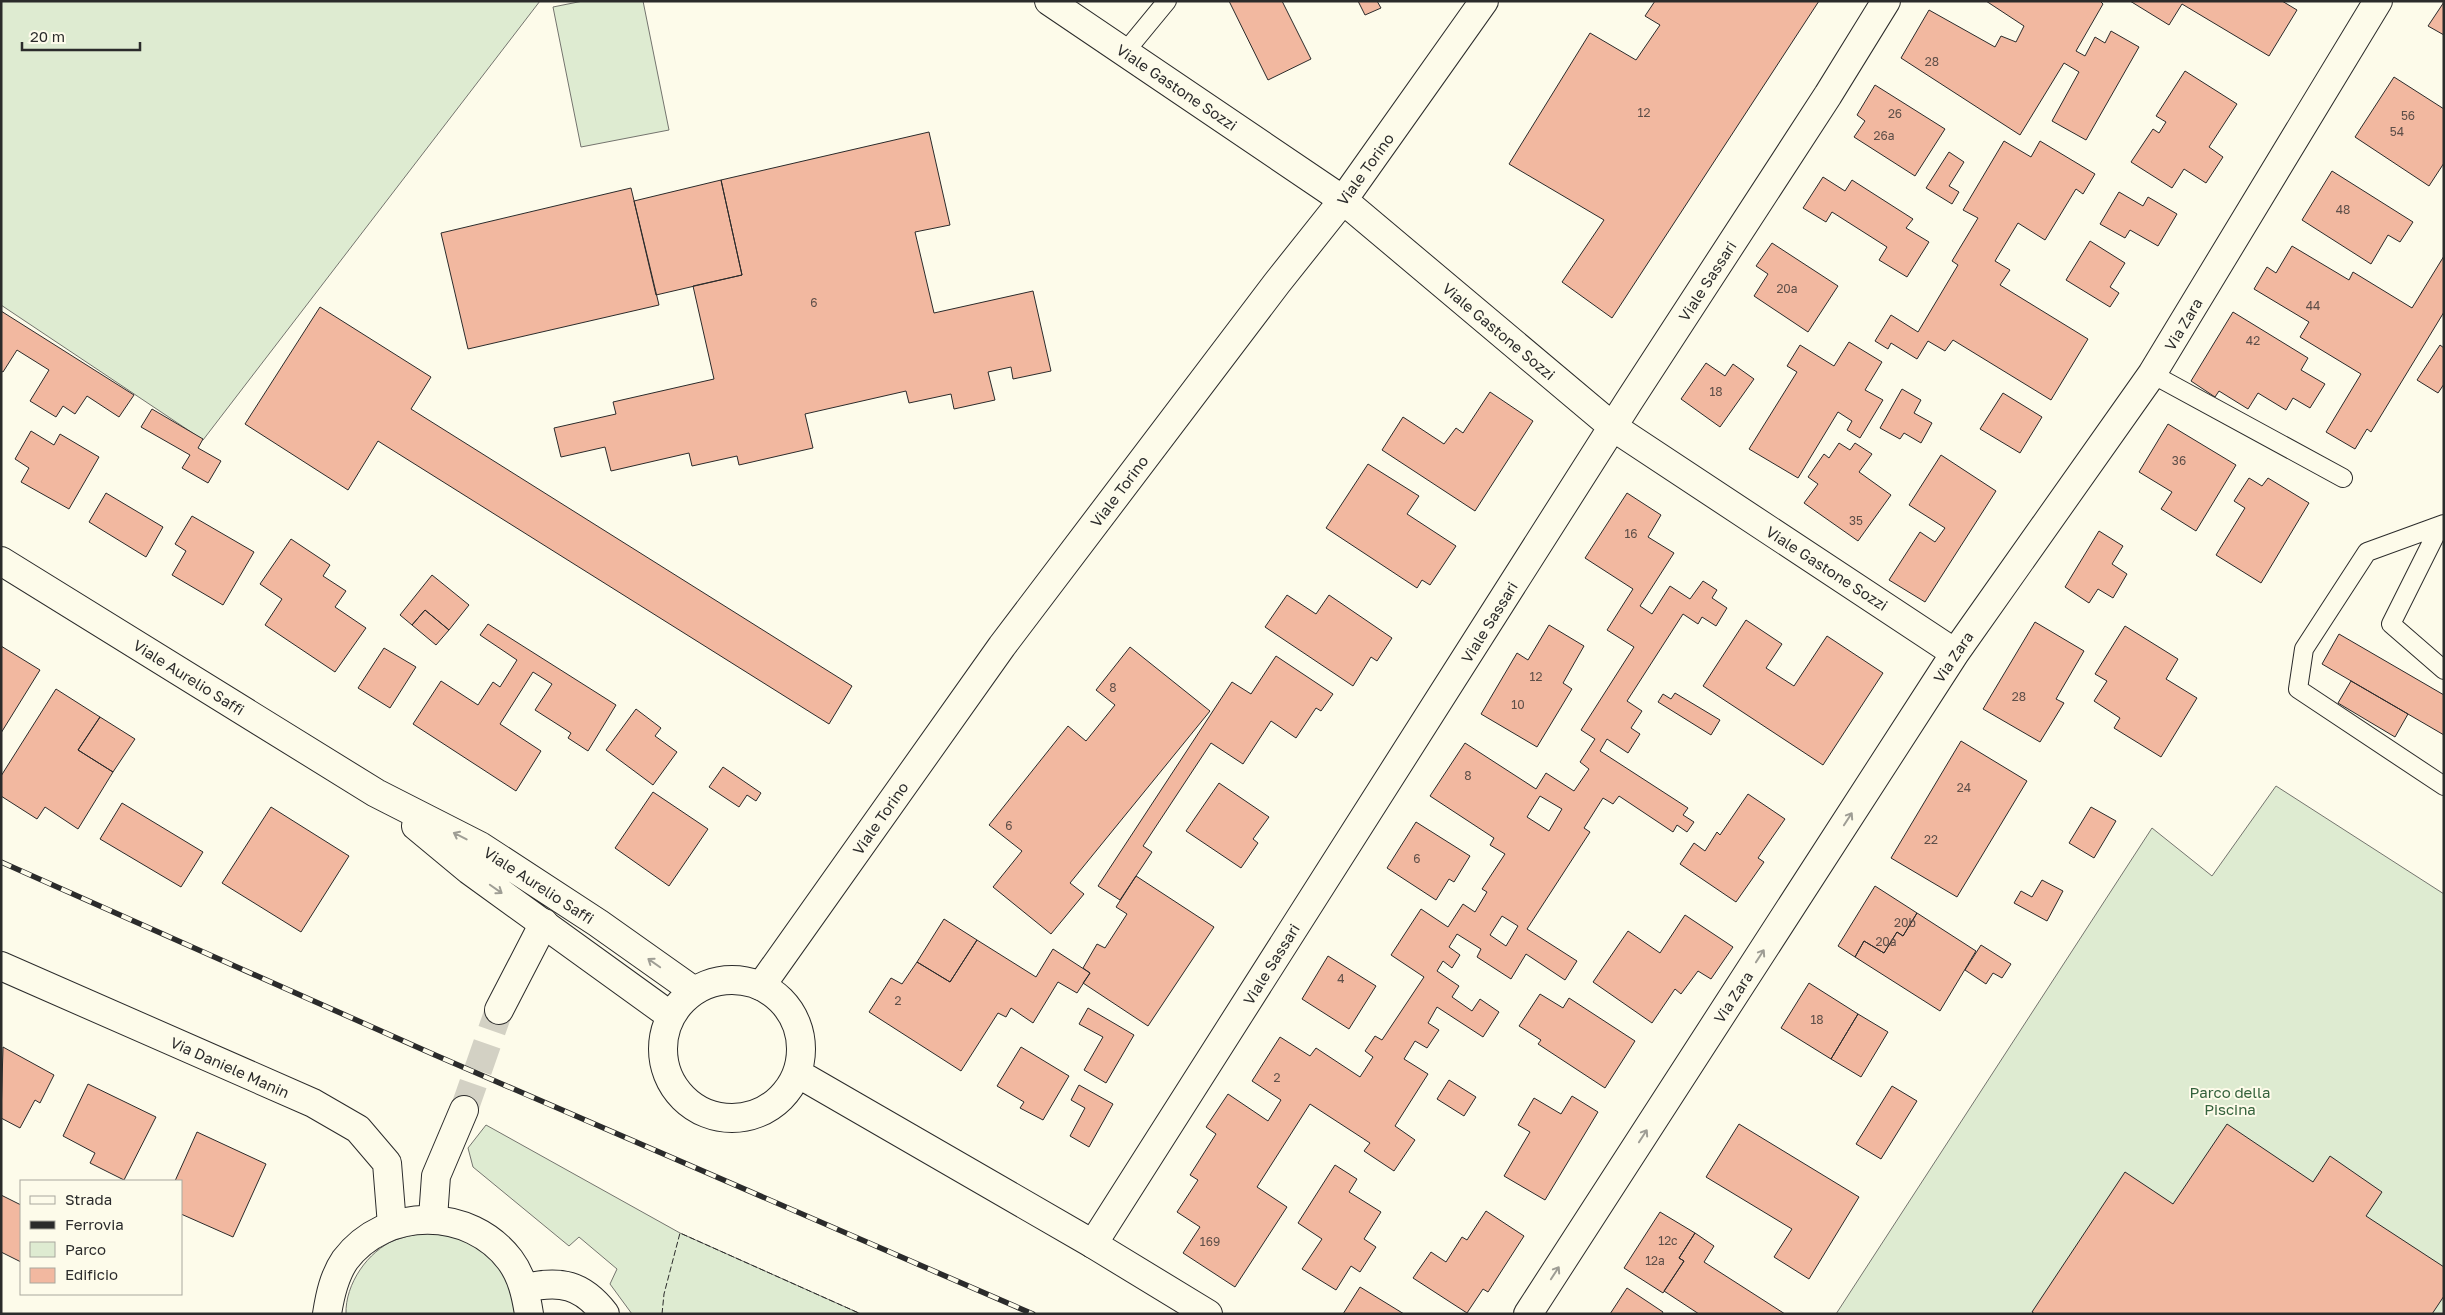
<svg xmlns="http://www.w3.org/2000/svg" width="2445" height="1315" viewBox="0 0 2445 1315" font-family="'Golos Text',sans-serif">
  <style>
    .green { fill: #deebd1; stroke: #74746e }
    .building { fill: #f2b8a0; stroke: #2b2b2b; fill-rule: evenodd }
    .lines { fill: none; stroke-linecap: round; stroke-linejoin: round }
    .street-tunnel { stroke: #d3d1c4; stroke-width: 28; stroke-dasharray: 28 14; stroke-linecap: butt }
    .lane-casing { stroke: #2b2b2b; stroke-width: 20 }
    .street-casing { stroke: #2b2b2b; stroke-width: 30 }
    .secondary-casing { stroke: #2b2b2b; stroke-width: 30 }
    .lane { stroke: #fdfbea; stroke-width: 18 }
    .street { stroke: #fdfbea; stroke-width: 28 }
    .secondary { stroke: #fdfbea; stroke-width: 28 }
    .rail-casing { stroke: #2b2b2b; stroke-width: 5.5 }
    .rail { stroke: #fdfbea; stroke-width: 4; stroke-dasharray: 11; stroke-linecap: butt }
    .fence { stroke: #2b2b2b; stroke-width: 1; stroke-dasharray: 6 2.5; stroke-linecap: butt }
    .oneway { stroke: #9e9d94 }
    .labels { text-anchor: middle; dominant-baseline: central; stroke-width: 4; stroke-linejoin: round; paint-order: stroke }
    .number-label { font-size: 12px; fill: #5d4e48 }
    .street-label { font-size: 15px; fill: #2b2b2b; stroke: #fdfbea }
    .park-label { font-size: 15px; fill: #34623c; stroke: #fdfbea }
  </style>
  <rect width="100%" height="100%" fill="#fdfbea"/>
  <path class="green" d="M1 1H540L203 440 1 305Z
    M583 1H643L669 130 581 147 553 7Z
    M2276 786 2444 894V1314H1836L2152 828 2212 876Z
    M486 1125 680 1233 861 1314H632L610 1284 617 1269 579 1237 569 1246 473 1167 468 1148Z
    M422 1233C480 1236 505 1256 517 1314H346C345 1284 368 1251 395 1240 404 1237 413 1235 422 1233Z"/>
  <path class="building" d="M1229 1H1282L1311 59 1268 80Z
    M1358 1H1377L1381 8 1365 15Z
    M1655 1H1819L1612 318 1562 282 1604 220 1509 164 1590 33 1636 60 1660 25 1645 16Z
    M1986 1H2100L2103 4 2076 51 2085 56 2095 37 2105 43 2111 31 2139 47 2086 140 2052 121 2079 72 2064 63 2020 135 1901 58 1929 10 1995 47 2001 36 2016 42 2024 26Z
    M2130 1H2282L2297 10 2269 56 2182 4 2169 25Z
    M2444 2V35L2428 26Z
    M2185 71 2237 104 2209 147 2223 157 2206 183 2184 169 2172 188 2131 162 2153 129 2159 133 2166 122 2156 116Z
    M2394 77 2444 109V163L2429 186 2355 137Z
    M1875 85 1945 129 1915 176 1854 137 1865 121 1857 115Z
    M929 132 950 225 915 232 934 313 1033 291 1051 371 1013 379 1011 367 988 372 995 400 954 409 951 394 909 403 906 391 805 414 813 448 739 465 737 456 692 466 689 453 611 471 605 447 561 457 554 428 616 414 613 402 714 379 693 286 742 275 721 180Z
    M2004 141 2031 157 2040 141 2095 174 2083 194 2076 189 2045 240 2018 223 1995 261 2010 270 2000 285 2088 339 2051 400 1953 340 1945 351 1928 341 1917 359 1891 343 1888 349 1875 341 1891 315 1918 332 1958 265 1952 261 1978 218 1963 210Z
    M1949 152 1964 162 1949 186 1959 192 1952 204 1926 188Z
    M2332 171 2413 222 2400 242 2388 235 2371 264 2302 220Z
    M1823 177 1845 191 1852 180 1913 219 1906 228 1929 242 1907 277 1879 260 1887 247 1832 212 1826 222 1803 208Z
    M721 180 742 275 656 295 634 201Z
    M631 188 659 305 468 349 441 233Z
    M2119 192 2143 206 2148 197 2177 214 2158 246 2130 230 2125 238 2100 224Z
    M2090 241 2125 263 2110 287 2119 293 2110 307 2066 280Z
    M1772 243 1838 286 1808 332 1754 296 1768 274 1756 266Z
    M2292 246 2349 280 2353 272 2412 308 2444 256V312L2371 432 2367 429 2355 449 2326 432 2361 374 2300 337 2309 322 2254 289 2267 267 2276 273Z
    M320 307 431 377 411 409 852 686 829 724 378 441 348 490 245 424Z
    M1 311 134 395 119 417 87 396 75 414 63 406 56 417 30 401 49 370 17 350 3 372 1 371Z
    M2233 312 2308 358 2301 370 2325 384 2310 408 2293 398 2286 410 2258 393 2248 409 2219 391 2215 397 2191 381Z
    M1849 342 1882 362 1865 390 1883 400 1860 438 1847 430 1852 421 1838 412 1798 478 1749 449 1797 372 1787 366 1800 345 1834 366Z
    M2440 345 2444 348V384L2438 393 2417 380Z
    M1706 363 1725 376 1733 364 1754 379 1720 427 1681 399Z
    M1902 389 1921 400 1914 413 1932 423 1921 443 1904 433 1900 439 1880 428Z
    M1490 392 1533 421 1475 511 1382 450 1403 417 1444 444 1456 428 1463 433Z
    M2003 393 2042 417 2020 453 1980 429Z
    M152 409 203 439 198 448 221 461 208 483 182 468 190 455 141 427Z
    M2168 424 2236 465 2196 531 2161 509 2172 492 2139 472Z
    M31 431 54 445 60 434 99 457 69 509 21 482 29 468 15 459Z
    M1839 443 1850 450 1855 443 1872 454 1859 472 1891 495 1858 541 1804 503 1818 484 1808 477 1824 454 1829 458Z
    M1941 455 1996 491 1925 602 1889 580 1920 532 1935 542 1945 528 1909 505Z
    M1368 464 1419 496 1407 514 1456 546 1430 585 1422 580 1417 588 1326 528Z
    M2249 478 2262 486 2268 478 2309 503 2261 583 2216 555 2245 508 2234 501Z
    M106 493 163 527 146 557 89 522Z
    M1627 493 1661 515 1648 537 1674 553 1640 606 1652 614 1670 586 1690 599 1703 581 1717 590 1712 598 1727 608 1716 626 1702 617 1698 624 1683 614 1627 701 1642 711 1631 728 1640 734 1628 753 1607 739 1600 751 1688 808 1683 815 1694 822 1687 832 1677 825 1673 832 1619 796 1613 804 1603 798 1584 828 1590 832 1527 929 1577 961 1565 980 1526 954 1511 979 1477 957 1481 949 1457 934 1449 947 1460 955 1452 968 1443 961 1437 971 1459 986 1452 997 1472 1011 1480 999 1499 1012 1483 1037 1437 1007 1428 1023 1439 1030 1427 1048 1415 1041 1404 1059 1428 1074 1395 1126 1415 1140 1394 1171 1364 1151 1370 1143 1310 1104 1257 1187 1287 1207 1235 1287 1183 1253 1200 1227 1177 1212 1198 1180 1190 1175 1216 1134 1206 1127 1228 1094 1268 1121 1281 1100 1252 1081 1280 1037 1310 1056 1316 1048 1360 1077 1373 1057 1365 1051 1375 1036 1382 1040 1424 977 1391 955 1421 909 1448 927 1463 904 1475 912 1487 892 1482 889 1505 854 1490 845 1494 838 1430 796 1465 743 1536 789 1546 773 1574 791 1589 769 1580 762 1595 739 1581 730 1634 647 1607 630 1633 589 1585 558ZM1540 796 1562 809 1549 831 1527 817ZM1502 916 1518 926 1506 946 1490 935Z
    M192 516 254 552 223 605 172 575 186 551 175 544Z
    M2099 531 2123 546 2112 564 2127 574 2113 598 2098 589 2089 603 2065 587Z
    M291 539 330 565 323 576 346 591 335 607 366 628 335 672 265 625 282 599 260 584Z
    M432 575 469 605 449 630 425 610 412 625 400 615Z
    M1287 595 1316 614 1329 595 1392 638 1377 661 1371 657 1353 686 1265 627Z
    M425 610 449 630 436 645 412 625Z
    M1746 620 1782 644 1766 668 1794 686 1827 636 1883 673 1823 765 1703 686Z
    M2035 622 2084 651 2056 699 2064 703 2040 742 1983 709Z
    M488 624 616 705 588 751 568 738 571 733 535 710 552 684 533 672 500 724 541 751 516 791 413 724 441 681 478 705 493 682 500 687 517 660 480 635Z
    M1549 625 1584 646 1563 683 1572 689 1537 747 1481 714 1517 653 1528 660Z
    M2125 626 2178 659 2166 679 2197 698 2161 757 2114 728 2120 718 2094 701 2107 681 2095 674Z
    M2339 634 2444 695V735L2322 664Z
    M1 646 40 670 1 733Z
    M1130 647 1210 711 1070 883 1084 894 1051 934 993 887 1022 851 989 825 1068 726 1086 741 1115 705 1096 690Z
    M384 648 416 667 390 708 358 688Z
    M1276 656 1333 694 1321 711 1316 708 1296 738 1271 721 1243 764 1211 743 1143 846 1152 852 1120 900 1098 886 1232 682 1251 694Z
    M2351 681 2408 714 2395 737 2338 703Z
    M56 689 100 717 78 750 113 772 78 829 45 807 37 819 1 796V776Z
    M1675 693 1720 720 1711 735 1658 702 1663 694 1671 699Z
    M636 709 661 728 655 736 677 752 653 785 606 750Z
    M100 717 135 739 113 772 78 750Z
    M1961 741 2027 781 1957 897 1891 858Z
    M723 767 761 793 756 801 747 795 739 807 709 787Z
    M1219 783 1269 817 1253 839 1258 843 1241 868 1186 831Z
    M653 792 708 829 669 886 615 848Z
    M1748 794 1785 819 1758 858 1764 862 1736 902 1680 864 1694 843 1705 851 1717 832 1720 835Z
    M122 803 203 852 181 887 100 839Z
    M271 807 349 856 301 932 222 883Z
    M2091 807 2116 821 2094 858 2069 843Z
    M1416 822 1470 856 1454 882 1449 879 1436 900 1387 868Z
    M1136 876 1214 927 1148 1026 1083 983 1090 973 1083 968 1097 944 1105 948 1127 914 1116 907Z
    M2042 880 2063 891 2047 921 2014 903 2021 891 2032 897Z
    M1875 886 1917 913 1903 936 1897 932 1884 953 1864 941 1855 957 1838 946Z
    M1917 913 1976 951 1940 1011 1855 957 1864 941 1884 953 1897 932 1903 936Z
    M1685 915 1733 947 1711 979 1698 971 1681 994 1675 989 1652 1023 1593 982 1628 931 1660 953Z
    M944 919 977 940 950 982 917 962Z
    M977 940 1036 977 1053 949 1090 973 1077 993 1058 982 1033 1023 1011 1008 1006 1017 998 1013 961 1071 869 1012 891 978 902 984 917 962 950 982Z
    M1981 945 2011 964 2002 978 1993 973 1986 984 1965 970Z
    M1328 956 1376 986 1349 1029 1302 999Z
    M1809 983 1858 1014 1831 1059 1781 1028Z
    M1540 994 1563 1008 1569 998 1635 1041 1605 1088 1538 1044 1541 1040 1519 1026Z
    M1088 1008 1134 1035 1106 1083 1084 1070 1103 1037 1079 1024Z
    M1858 1014 1888 1032 1861 1077 1831 1059Z
    M3 1047 54 1075 40 1103 35 1100 20 1128 1 1118Z
    M1021 1047 1069 1076 1043 1120 1020 1108 1024 1102 997 1086Z
    M1449 1080 1476 1097 1464 1116 1437 1099Z
    M88 1084 156 1117 124 1180 90 1163 95 1153 63 1136Z
    M1079 1085 1113 1104 1089 1147 1070 1136 1085 1108 1071 1100Z
    M1892 1086 1917 1101 1881 1159 1856 1144Z
    M1572 1096 1598 1112 1545 1200 1504 1176 1530 1132 1518 1125 1534 1098 1561 1114Z
    M1739 1124 1859 1197 1809 1279 1774 1257 1792 1229 1706 1177Z
    M2227 1124 2313 1182 2330 1156 2382 1192 2366 1216 2444 1267V1296L2432 1314H2035L2032 1312 2125 1172 2173 1204Z
    M197 1132 266 1164 233 1237 181 1214V1181H175Z
    M1335 1165 1357 1179 1349 1192 1381 1212 1364 1239 1376 1247 1360 1272 1351 1266 1336 1290 1302 1269 1322 1239 1298 1223Z
    M1 1195 21 1205V1262L1 1252Z
    M1486 1211 1524 1236 1488 1292 1483 1289 1467 1313 1413 1278 1431 1252 1446 1262 1462 1237 1467 1240Z
    M1660 1212 1695 1233 1679 1258 1684 1261 1663 1293 1624 1268Z
    M1695 1233 1714 1246 1704 1262 1785 1314H1699L1664 1291 1684 1261 1679 1258Z
    M1360 1287 1404 1314H1343Z
    M1627 1288 1663 1312 1662 1314H1610Z"/>
  <g class="lines">
    <path class="street-tunnel" d="M464 1110 499 1010"/>
    <g class="lane-casing">
      <path id="lane" d="M1125 52 1167 1
        M2152 374 2343 478
        M2444 524 2367 552 2304 649 2298 689 2444 786
        M2440 526 2391 624 2444 670"/>
    </g>
    <g class="street-casing">
      <path id="street" d="M1049 1 1343 200 1613 427 1955 653
        M1 966 313 1103 358 1129 387 1163 392 1225
        M761 986 1002 646 1277 283 1343 200 1484 1
        M499 1010 544 923
        M433 1218 436 1176 464 1110
        M1093 1244 1629 401 1828 95 1886 1
        M525 1288C560 1280 582 1284 605 1314
        M1528 1314 1955 653 2152 374 2378 1"/>
    </g>
    <g class="secondary-casing">
      <path id="secondary" d="M1 561 376 793 480 846 598 923 694 991
        M416 826 469 870 671 1016
        M663 1049a69 69 0 1 1 138 0a69 69 0 1 1-138 0Z
        M797 1073 1093 1244 1208 1314
        M327 1314C330 1295 334 1276 345 1260 386 1206 470 1207 510 1260 522 1276 526 1295 529 1314"/>
    </g>
    <use href="#lane" class="lane"/>
    <use href="#street" class="street"/>
    <use href="#secondary" class="secondary"/>
    <g class="rail-casing">
      <path id="rail" d="M1 862 435 1055 1033 1314"/>
    </g>
    <use href="#rail" class="rail"/>
    <path class="fence" d="M662 1314 664 1294 680 1233 861 1314"/>
  </g>
  <defs><path id="oneway-shaft" d="M-6 0H5M1.5-3L5.5 0L1.5 3" fill="none" stroke-width="1.6" stroke-linecap="round" stroke-linejoin="round" transform="scale(1.25)"/></defs>
  <g class="oneway">
    <use href="#oneway-shaft" transform="translate(1848 819) rotate(-57)"/>
    <use href="#oneway-shaft" transform="translate(460 836) rotate(-153)"/>
    <use href="#oneway-shaft" transform="translate(496 889) rotate(35)"/>
    <use href="#oneway-shaft" transform="translate(1760 956) rotate(-57)"/>
    <use href="#oneway-shaft" transform="translate(654 963) rotate(-145)"/>
    <use href="#oneway-shaft" transform="translate(1643 1136) rotate(-57)"/>
    <use href="#oneway-shaft" transform="translate(1555 1273) rotate(-57)"/>
  </g>
  <g class="labels">
    <g class="number-label">
      <text x="1932" y="61">28</text>
      <text x="1644" y="112">12</text>
      <text x="1895" y="113">26</text>
      <text x="2408" y="115">56</text>
      <text x="2397" y="131">54</text>
      <text x="1884" y="135">26a</text>
      <text x="2343" y="209">48</text>
      <text x="1787" y="288">20a</text>
      <text x="814" y="302">6</text>
      <text x="2313" y="305">44</text>
      <text x="2253" y="340">42</text>
      <text x="1716" y="391">18</text>
      <text x="2179" y="460">36</text>
      <text x="1856" y="520">35</text>
      <text x="1631" y="533">16</text>
      <text x="1536" y="676">12</text>
      <text x="1113" y="687">8</text>
      <text x="2019" y="696">28</text>
      <text x="1518" y="704">10</text>
      <text x="1468" y="775">8</text>
      <text x="1964" y="787">24</text>
      <text x="1009" y="825">6</text>
      <text x="1931" y="839">22</text>
      <text x="1417" y="858">6</text>
      <text x="1905" y="922">20b</text>
      <text x="1886" y="941">20a</text>
      <text x="1341" y="978">4</text>
      <text x="898" y="1000">2</text>
      <text x="1817" y="1019">18</text>
      <text x="1277" y="1077">2</text>
      <text x="1668" y="1240">12c</text>
      <text x="1210" y="1241">169</text>
      <text x="1655" y="1260">12a</text>
    </g>
    <g class="street-label">
      <text transform="translate(1177 87) rotate(34)">Viale Gastone Sozzi</text>
      <text transform="translate(1365 169) rotate(-54)">Viale Torino</text>
      <text transform="translate(1707 281) rotate(-57)">Viale Sassari</text>
      <text transform="translate(2183 324) rotate(-59)">Via Zara</text>
      <text transform="translate(1499 331) rotate(40)">Viale Gastone Sozzi</text>
      <text transform="translate(1119 491) rotate(-53)">Viale Torino</text>
      <text transform="translate(1827 568) rotate(33)">Viale Gastone Sozzi</text>
      <text transform="translate(1489 622) rotate(-58)">Viale Sassari</text>
      <text transform="translate(1953 657) rotate(-56)">Via Zara</text>
      <text transform="translate(189 677) rotate(32)">Viale Aurelio Saffi</text>
      <text transform="translate(880 818) rotate(-55)">Viale Torino</text>
      <text transform="translate(539 885) rotate(33)">Viale Aurelio Saffi</text>
      <text transform="translate(1271 964) rotate(-58)">Viale Sassari</text>
      <text transform="translate(1733 997) rotate(-57)">Via Zara</text>
      <text transform="translate(230 1067) rotate(24)">Via Daniele Manin</text>
    </g>
    <g class="park-label">
      <text x="2230" y="1092">Parco della<tspan x="2230" dy="17">Piscina</tspan></text>
    </g>
  </g>
  <rect width="2445" height="1315" fill="none" stroke="#2b2b2b" stroke-width="5"/>
  <rect x="20" y="1180" width="162" height="115" fill="#fdfbea" stroke="#a9a89e"/>
  <rect x="30" y="1196" width="25" height="8" fill="#fdfbea" stroke="#a9a89e"/>
  <text x="65" y="1205" font-size="15" fill="#2b2b2b">Strada</text>
  <rect x="30" y="1221" width="25" height="8" fill="#2b2b2b" stroke="#a9a89e"/>
  <text x="65" y="1230" font-size="15" fill="#2b2b2b">Ferrovia</text>
  <rect x="30" y="1242" width="25" height="15" fill="#deebd1" stroke="#a9a89e"/>
  <text x="65" y="1255" font-size="15" fill="#2b2b2b">Parco</text>
  <rect x="30" y="1268" width="25" height="15" fill="#f2b8a0" stroke="#a9a89e"/>
  <text x="65" y="1280" font-size="15" fill="#2b2b2b">Edificio</text>
  <path d="M22 42v8h118v-8" fill="none" stroke="#2b2b2b" stroke-width="2.5"/>
  <text x="30" y="42" font-size="15" fill="#2b2b2b" stroke="#fdfbea" stroke-width="4" paint-order="stroke">20 m</text>
</svg>
